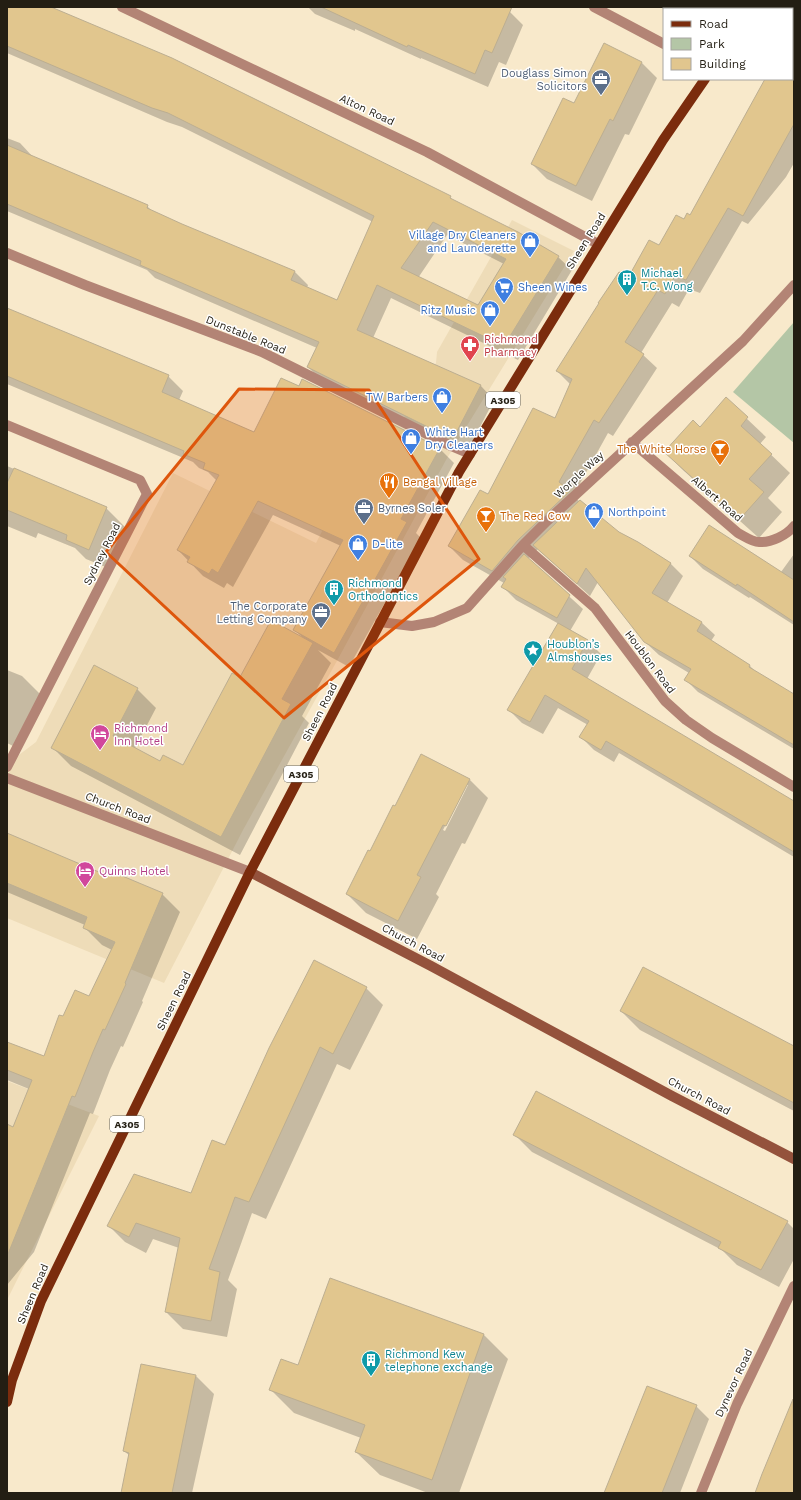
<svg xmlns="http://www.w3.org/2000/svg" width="801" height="1500" viewBox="0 0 801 1500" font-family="'Work Sans',sans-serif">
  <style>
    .built { fill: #eedcb8 }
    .green { fill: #b4c6a6 }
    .shadow { fill: #0003; fill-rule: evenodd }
    .building { fill: #e1c68e; stroke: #bcae91; fill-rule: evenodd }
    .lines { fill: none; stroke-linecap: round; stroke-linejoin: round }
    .minor { stroke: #b38475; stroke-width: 10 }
    .tertiary { stroke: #b38475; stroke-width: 10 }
    .secondary { stroke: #94523c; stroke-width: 10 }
    .primary { stroke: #7b2c0d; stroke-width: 10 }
    .marked { fill: #de560c; fill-opacity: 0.2; stroke: #de560c; stroke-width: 3; stroke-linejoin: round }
    .labels { text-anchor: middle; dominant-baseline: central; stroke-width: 3; stroke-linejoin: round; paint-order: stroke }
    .shield { fill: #fff; stroke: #65625a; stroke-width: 1 }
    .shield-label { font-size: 10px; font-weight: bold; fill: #231e13 }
    .service-label { font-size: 11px; fill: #4e5e75; stroke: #fff; text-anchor: end }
    .street-label { font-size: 11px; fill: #231e13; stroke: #fff }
    .shop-label { font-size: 11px; fill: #366cbe; stroke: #fff; text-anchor: start }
    .culture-label { font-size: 11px; fill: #0d838f; stroke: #fff; text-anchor: start }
    .health-label { font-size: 11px; fill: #be3a42; stroke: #fff; text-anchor: start }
    .food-label { font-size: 11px; fill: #c56008; stroke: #fff; text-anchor: start }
    .hotel-label { font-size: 11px; fill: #b23c85; stroke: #fff; text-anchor: start }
  </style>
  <rect width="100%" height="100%" fill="#f8e9cb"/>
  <path class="built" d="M512 220 574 251 446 460 338 659 243 830 164 983 7 918V764L36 742 173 473 316 543 377 424 411 415 436 363 437 352Z
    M7 1081 99 1116 7 1300Z"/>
  <path class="green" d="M794 322V443L733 392Z"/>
  <path class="shadow" d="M7 7H48L450 197 454 202 558 257 572 270 518 360 391 298 373 338 481 386 494 400 469 448 462 444 459 449 322 381 308 367 317 348 155 278 147 270 7 211V138L20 143 34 158 147 206 152 211 182 225 295 272 308 285 307 288 338 301 373 222 182 127 167 122 7 53ZM447 235 504 264 479 307 418 278Z
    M308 7H498L510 12 523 25 506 65 499 62 488 87 421 58V59L355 29V31L315 14Z
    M661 7H744L742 9 664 10Z
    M794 47V163L786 177 748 224 742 221 700 293 689 289 679 307 672 303 641 353 657 368 613 436 608 433 573 496 618 533 670 563 683 576 667 603 701 622 715 635 711 641 750 666 757 673 794 695V749L698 692 685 679 689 673 659 655 645 642 598 582 590 596 538 549 528 559 583 609 570 631 588 641 601 654 587 679 794 802V857L619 753 614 762 594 750 581 737 588 725 558 708 543 734 522 723 509 710 559 624 516 600 502 586 504 583 463 560 449 546 488 496 555 419 571 385 557 371 630 277 684 220 690 216 768 79H792V50Z
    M642 63 657 78 629 135 625 134 592 201 547 179 532 164 574 105Z
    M7 309 168 376 183 391 179 400 255 433 439 448 454 463 416 533 421 538 349 667 318 650 331 663 302 716 309 723 240 855 71 766 52 747 137 689 156 708 135 748 160 762 183 766 240 678 304 639 295 630 341 546 273 515 233 587 227 583 224 588 203 576 178 550 217 481 208 472 199 468 193 462 7 384Z
    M726 399 766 437 760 444 790 473 768 498 782 512 759 538 684 471 665 452 700 428Z
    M7 466 106 508 125 527 108 568 86 559 75 548 38 533 36 538 7 526Z
    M794 554V625L750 597 749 598 703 569 690 556 781 572Z
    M7 670 22 676 41 695 17 748 7 743Z
    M470 780 488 798 465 844 462 843 436 894 439 897 417 939 366 913 347 894 370 852ZM466 785H468L445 831 443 830Z
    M7 834 106 876 162 894 180 912 142 1001 143 1002 123 1047 121 1046 110 1070 93 1114 90 1113 34 1252 7 1285V1126L13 1128 29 1089 7 1080V1043L44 1058 64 1018 90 997 112 950 102 945 84 927 85 925 7 892Z
    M366 988 383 1005 350 1070 337 1064 266 1219 252 1213 228 1280 237 1289 227 1337 183 1329 166 1312 179 1248 153 1239 146 1253 125 1242 108 1225 191 1194 225 1146Z
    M621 1011 794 1047V1111L640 1030Z
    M514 1134 685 1170 787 1222 794 1229V1259L779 1287 737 1265 722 1250 532 1152Z
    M330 1279 484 1335 508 1359 459 1493H428L380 1475 356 1452 361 1438 294 1413 271 1390 299 1366Z
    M142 1365 196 1376 214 1394 192 1493H122L130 1456 124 1451Z
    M696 1406 709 1419 680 1493H605Z
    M779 1437 794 1443V1493H756Z"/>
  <path class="building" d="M7 7H51L172 58 451 196 450 198 518 232 559 256 504 346 377 285 357 330 481 385 455 435 448 431 446 436 307 367 319 342 140 265 141 261 7 204V145L148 205 147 208 182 224 295 271 291 280 337 300 374 216 168 113 152 108 7 46ZM433 222 506 259 478 305 401 268Z
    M321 7H512L492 53 485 50 475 74 408 45 407 47Z
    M604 43 642 62 613 121 610 119 576 186 531 164 563 98 574 103Z
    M765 79H794V124L743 216 728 208 686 280 675 276 665 294 658 290 625 342 644 354 599 423 594 420 559 482 570 491 518 540 492 571 448 546 480 490 488 494 533 408 555 418 572 379 556 371 599 303H598L619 272 629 276 649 240 659 245 676 215 684 219 687 213 690 215Z
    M7 308 169 375 162 392 254 432 281 378 299 386 302 379 440 448 401 519 407 522 334 653 293 630 343 540 258 501 218 573 212 569 209 574 187 562 190 557 177 550 219 475 203 469 205 463 183 454 184 451 7 376Z
    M726 397 748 417 741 426 772 454 749 479 764 492 739 520 664 452 693 420 700 427Z
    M14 468 107 507 89 550 66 540 67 535 7 510V483Z
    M580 500 619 532 638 542 671 563 652 593 702 622 697 631 750 665 749 667 794 694V745L684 680 691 669 644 642 586 568 577 584 533 545Z
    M709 525 794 580V622L737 584 736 586 689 556Z
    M524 554 570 595 557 618 501 587 506 579 503 577Z
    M271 620 313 643 282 699 291 704 221 837 51 748 94 665 138 688 113 736 160 761 163 755 183 765 232 673 240 677Z
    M558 623 588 640 572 669 794 801V852L606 741 601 750 579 737 589 721 545 695 530 722 507 710Z
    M421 754 470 779 446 826 443 825 417 875 421 877 398 921 346 894 368 850 370 851 393 805 395 806Z
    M7 833 106 875 108 870 163 893 125 983 126 984 105 1030 103 1029 93 1052 75 1097 72 1096 8 1254 7 1124 13 1127 32 1080 7 1070V1042L44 1056 59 1015 63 1016 75 990 89 996 115 942 83 928 87 917 7 883Z
    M314 960 367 987 333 1054 320 1047 249 1202 235 1197 209 1269 220 1272 211 1321 165 1312 180 1238 136 1223 129 1237 107 1226 134 1174 191 1193 212 1140 225 1145 269 1048Z
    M643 967 794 1046V1103L620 1011Z
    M536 1091 685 1169 788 1221 761 1270 718 1248 721 1242 513 1135Z
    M330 1278 484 1334 432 1480 355 1452 365 1425 269 1390 281 1359 298 1365Z
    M141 1364 196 1375 172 1493H121L129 1453 123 1451Z
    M647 1386 697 1405 662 1493H604Z
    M793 1399 794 1493H755L762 1474Z"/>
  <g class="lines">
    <path class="minor" d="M122 7 427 152 598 244
      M594 7 664 44
      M7 253 85 285 262 352 451 446 470 454
      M7 425 140 480 147 494 7 767
      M632 442 738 533C744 536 752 542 759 542 771 543 787 535 794 526
      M523 545 595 608 665 701 686 720 712 738 794 787
      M380 622 412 626 434 622 467 608 523 545 547 521 743 341 794 285
      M701 1493 737 1404 794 1286"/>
    <path class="tertiary" d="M7 778 250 872"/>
    <path class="secondary" d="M250 872 431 966 672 1096 794 1159"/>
    <path class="primary" d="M761 9 763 7
      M7 1402 12 1380 41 1301 250 872 459 472 663 140 705 79"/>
  </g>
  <path class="marked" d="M239 389 369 390 479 559 284 718 106 552Z"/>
  <defs>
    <g id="office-pin" transform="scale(1)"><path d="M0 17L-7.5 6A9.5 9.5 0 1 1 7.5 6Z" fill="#5c6f8a" stroke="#fff"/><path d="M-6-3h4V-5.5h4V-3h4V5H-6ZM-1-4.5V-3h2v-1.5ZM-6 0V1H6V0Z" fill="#fff"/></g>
    <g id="shop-pin" transform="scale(1)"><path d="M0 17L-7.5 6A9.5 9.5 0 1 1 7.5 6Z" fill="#3f7fe0" stroke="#fff"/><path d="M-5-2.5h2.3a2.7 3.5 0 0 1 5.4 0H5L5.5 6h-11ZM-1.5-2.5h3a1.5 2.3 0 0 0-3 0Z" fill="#fff"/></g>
    <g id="building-pin" transform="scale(1)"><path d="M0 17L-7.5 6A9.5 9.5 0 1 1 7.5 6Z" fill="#0f9aa8" stroke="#fff"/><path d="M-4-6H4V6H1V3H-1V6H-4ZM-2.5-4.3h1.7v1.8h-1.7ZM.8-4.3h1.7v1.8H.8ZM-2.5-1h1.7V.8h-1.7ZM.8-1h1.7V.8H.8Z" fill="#fff"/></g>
    <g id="supermarket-pin" transform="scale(1)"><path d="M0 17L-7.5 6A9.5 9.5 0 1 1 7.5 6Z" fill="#3f7fe0" stroke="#fff"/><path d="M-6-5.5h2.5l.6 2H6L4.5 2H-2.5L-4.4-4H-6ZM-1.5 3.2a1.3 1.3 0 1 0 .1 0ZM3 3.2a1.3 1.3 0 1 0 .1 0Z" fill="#fff"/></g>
    <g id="pharmacy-pin" transform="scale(1)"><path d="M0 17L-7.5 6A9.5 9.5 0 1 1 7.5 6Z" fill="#e0444e" stroke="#fff"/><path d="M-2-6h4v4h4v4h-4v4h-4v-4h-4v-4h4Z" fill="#fff"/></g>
    <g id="bar-pin" transform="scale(1)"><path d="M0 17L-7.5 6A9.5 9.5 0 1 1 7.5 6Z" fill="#e8710a" stroke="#fff"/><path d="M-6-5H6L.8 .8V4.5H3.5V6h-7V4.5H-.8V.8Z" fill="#fff"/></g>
    <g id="restaurant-pin" transform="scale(1)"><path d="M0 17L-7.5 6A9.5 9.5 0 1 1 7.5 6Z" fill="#e8710a" stroke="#fff"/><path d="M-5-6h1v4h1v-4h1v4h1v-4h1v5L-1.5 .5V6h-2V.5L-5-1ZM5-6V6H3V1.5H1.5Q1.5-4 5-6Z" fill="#fff"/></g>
    <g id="sight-pin" transform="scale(1)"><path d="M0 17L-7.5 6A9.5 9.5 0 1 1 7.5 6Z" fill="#0f9aa8" stroke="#fff"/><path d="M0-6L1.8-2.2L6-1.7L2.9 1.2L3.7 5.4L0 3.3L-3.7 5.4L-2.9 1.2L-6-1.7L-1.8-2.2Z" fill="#fff"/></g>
    <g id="hotel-pin" transform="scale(1)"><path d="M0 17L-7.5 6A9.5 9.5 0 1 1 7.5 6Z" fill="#d1479c" stroke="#fff"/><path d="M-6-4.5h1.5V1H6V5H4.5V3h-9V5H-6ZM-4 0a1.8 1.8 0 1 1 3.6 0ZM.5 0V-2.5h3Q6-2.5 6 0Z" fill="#fff"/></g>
  </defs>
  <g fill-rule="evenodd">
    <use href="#office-pin" x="601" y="79"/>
    <use href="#shop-pin" x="530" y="241"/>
    <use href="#building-pin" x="627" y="279"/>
    <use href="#supermarket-pin" x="504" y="287"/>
    <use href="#shop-pin" x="490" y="310"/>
    <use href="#pharmacy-pin" x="470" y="345"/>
    <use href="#shop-pin" x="442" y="397"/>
    <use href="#shop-pin" x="411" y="438"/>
    <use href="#bar-pin" x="720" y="449"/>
    <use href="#restaurant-pin" x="389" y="482"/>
    <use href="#office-pin" x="364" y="508"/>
    <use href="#shop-pin" x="594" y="512"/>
    <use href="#bar-pin" x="486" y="516"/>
    <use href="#shop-pin" x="358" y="544"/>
    <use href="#building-pin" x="334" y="589"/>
    <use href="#office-pin" x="321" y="612"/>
    <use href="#sight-pin" x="533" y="650"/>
    <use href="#hotel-pin" x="100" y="734"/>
    <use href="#hotel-pin" x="85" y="871"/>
    <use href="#building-pin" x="371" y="1360"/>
  </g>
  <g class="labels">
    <g class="shield">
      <rect x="486" y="392" width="34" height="16" rx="3"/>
      <rect x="284" y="766" width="34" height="16" rx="3"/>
      <rect x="110" y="1116" width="34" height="16" rx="3"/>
    </g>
    <g class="shield-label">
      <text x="503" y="400">A305</text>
      <text x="301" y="774">A305</text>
      <text x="127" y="1124">A305</text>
    </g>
    <g class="service-label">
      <text x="587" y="73">Douglass Simon<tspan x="587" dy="13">Solicitors</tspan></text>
      <text x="378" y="508" text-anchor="start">Byrnes Soler</text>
      <text x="307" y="606">The Corporate<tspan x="307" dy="13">Letting Company</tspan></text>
    </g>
    <g class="street-label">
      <text transform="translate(367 110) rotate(25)">Alton Road</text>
      <text transform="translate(586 241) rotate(-58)">Sheen Road</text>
      <text transform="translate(246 335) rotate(22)">Dunstable Road</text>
      <text transform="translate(579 475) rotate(-43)">Worple Way</text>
      <text transform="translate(717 499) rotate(41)">Albert Road</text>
      <text transform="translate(102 554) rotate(-63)">Sydney Road</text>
      <text transform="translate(650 662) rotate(53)">Houblon Road</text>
      <text transform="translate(320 712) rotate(-63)">Sheen Road</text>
      <text transform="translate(118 808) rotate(21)">Church Road</text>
      <text transform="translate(413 943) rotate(28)">Church Road</text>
      <text transform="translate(174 1001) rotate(-64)">Sheen Road</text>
      <text transform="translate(699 1096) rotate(28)">Church Road</text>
      <text transform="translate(33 1294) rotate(-67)">Sheen Road</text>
      <text transform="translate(734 1383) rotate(-65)">Dynevor Road</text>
    </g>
    <g class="shop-label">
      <text x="516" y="235" text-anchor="end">Village Dry Cleaners<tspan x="516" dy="13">and Launderette</tspan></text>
      <text x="518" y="287">Sheen Wines</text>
      <text x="476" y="310" text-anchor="end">Ritz Music</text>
      <text x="428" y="397" text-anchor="end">TW Barbers</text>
      <text x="425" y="432">White Hart<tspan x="425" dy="13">Dry Cleaners</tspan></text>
      <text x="608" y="512">Northpoint</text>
      <text x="372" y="544">D-lite</text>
    </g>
    <g class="culture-label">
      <text x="641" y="273">Michael<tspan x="641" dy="13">T.C. Wong</tspan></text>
      <text x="348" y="583">Richmond<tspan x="348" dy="13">Orthodontics</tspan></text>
      <text x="547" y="644">Houblon’s<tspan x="547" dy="13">Almshouses</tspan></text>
      <text x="385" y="1354">Richmond Kew<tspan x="385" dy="13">telephone exchange</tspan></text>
    </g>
    <g class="health-label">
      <text x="484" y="339">Richmond<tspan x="484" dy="13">Pharmacy</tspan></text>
    </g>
    <g class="food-label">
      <text x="706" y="449" text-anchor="end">The White Horse</text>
      <text x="403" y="482">Bengal Village</text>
      <text x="500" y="516">The Red Cow</text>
    </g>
    <g class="hotel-label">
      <text x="114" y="728">Richmond<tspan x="114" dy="13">Inn Hotel</tspan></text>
      <text x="99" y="871">Quinns Hotel</text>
    </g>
  </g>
  <rect width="801" height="1500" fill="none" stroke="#231e13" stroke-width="16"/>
  <rect x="663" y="8" width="130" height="72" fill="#ffffff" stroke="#a7a5a1"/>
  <rect x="671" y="21" width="20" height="6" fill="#7b2c0d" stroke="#a7a5a1"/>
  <text x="699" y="28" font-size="12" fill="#231e13">Road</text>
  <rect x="671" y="38" width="20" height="12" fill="#b4c6a6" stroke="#a7a5a1"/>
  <text x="699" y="48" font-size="12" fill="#231e13">Park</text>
  <rect x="671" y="58" width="20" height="12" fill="#e1c68e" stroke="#a7a5a1"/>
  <text x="699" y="68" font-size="12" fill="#231e13">Building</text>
</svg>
